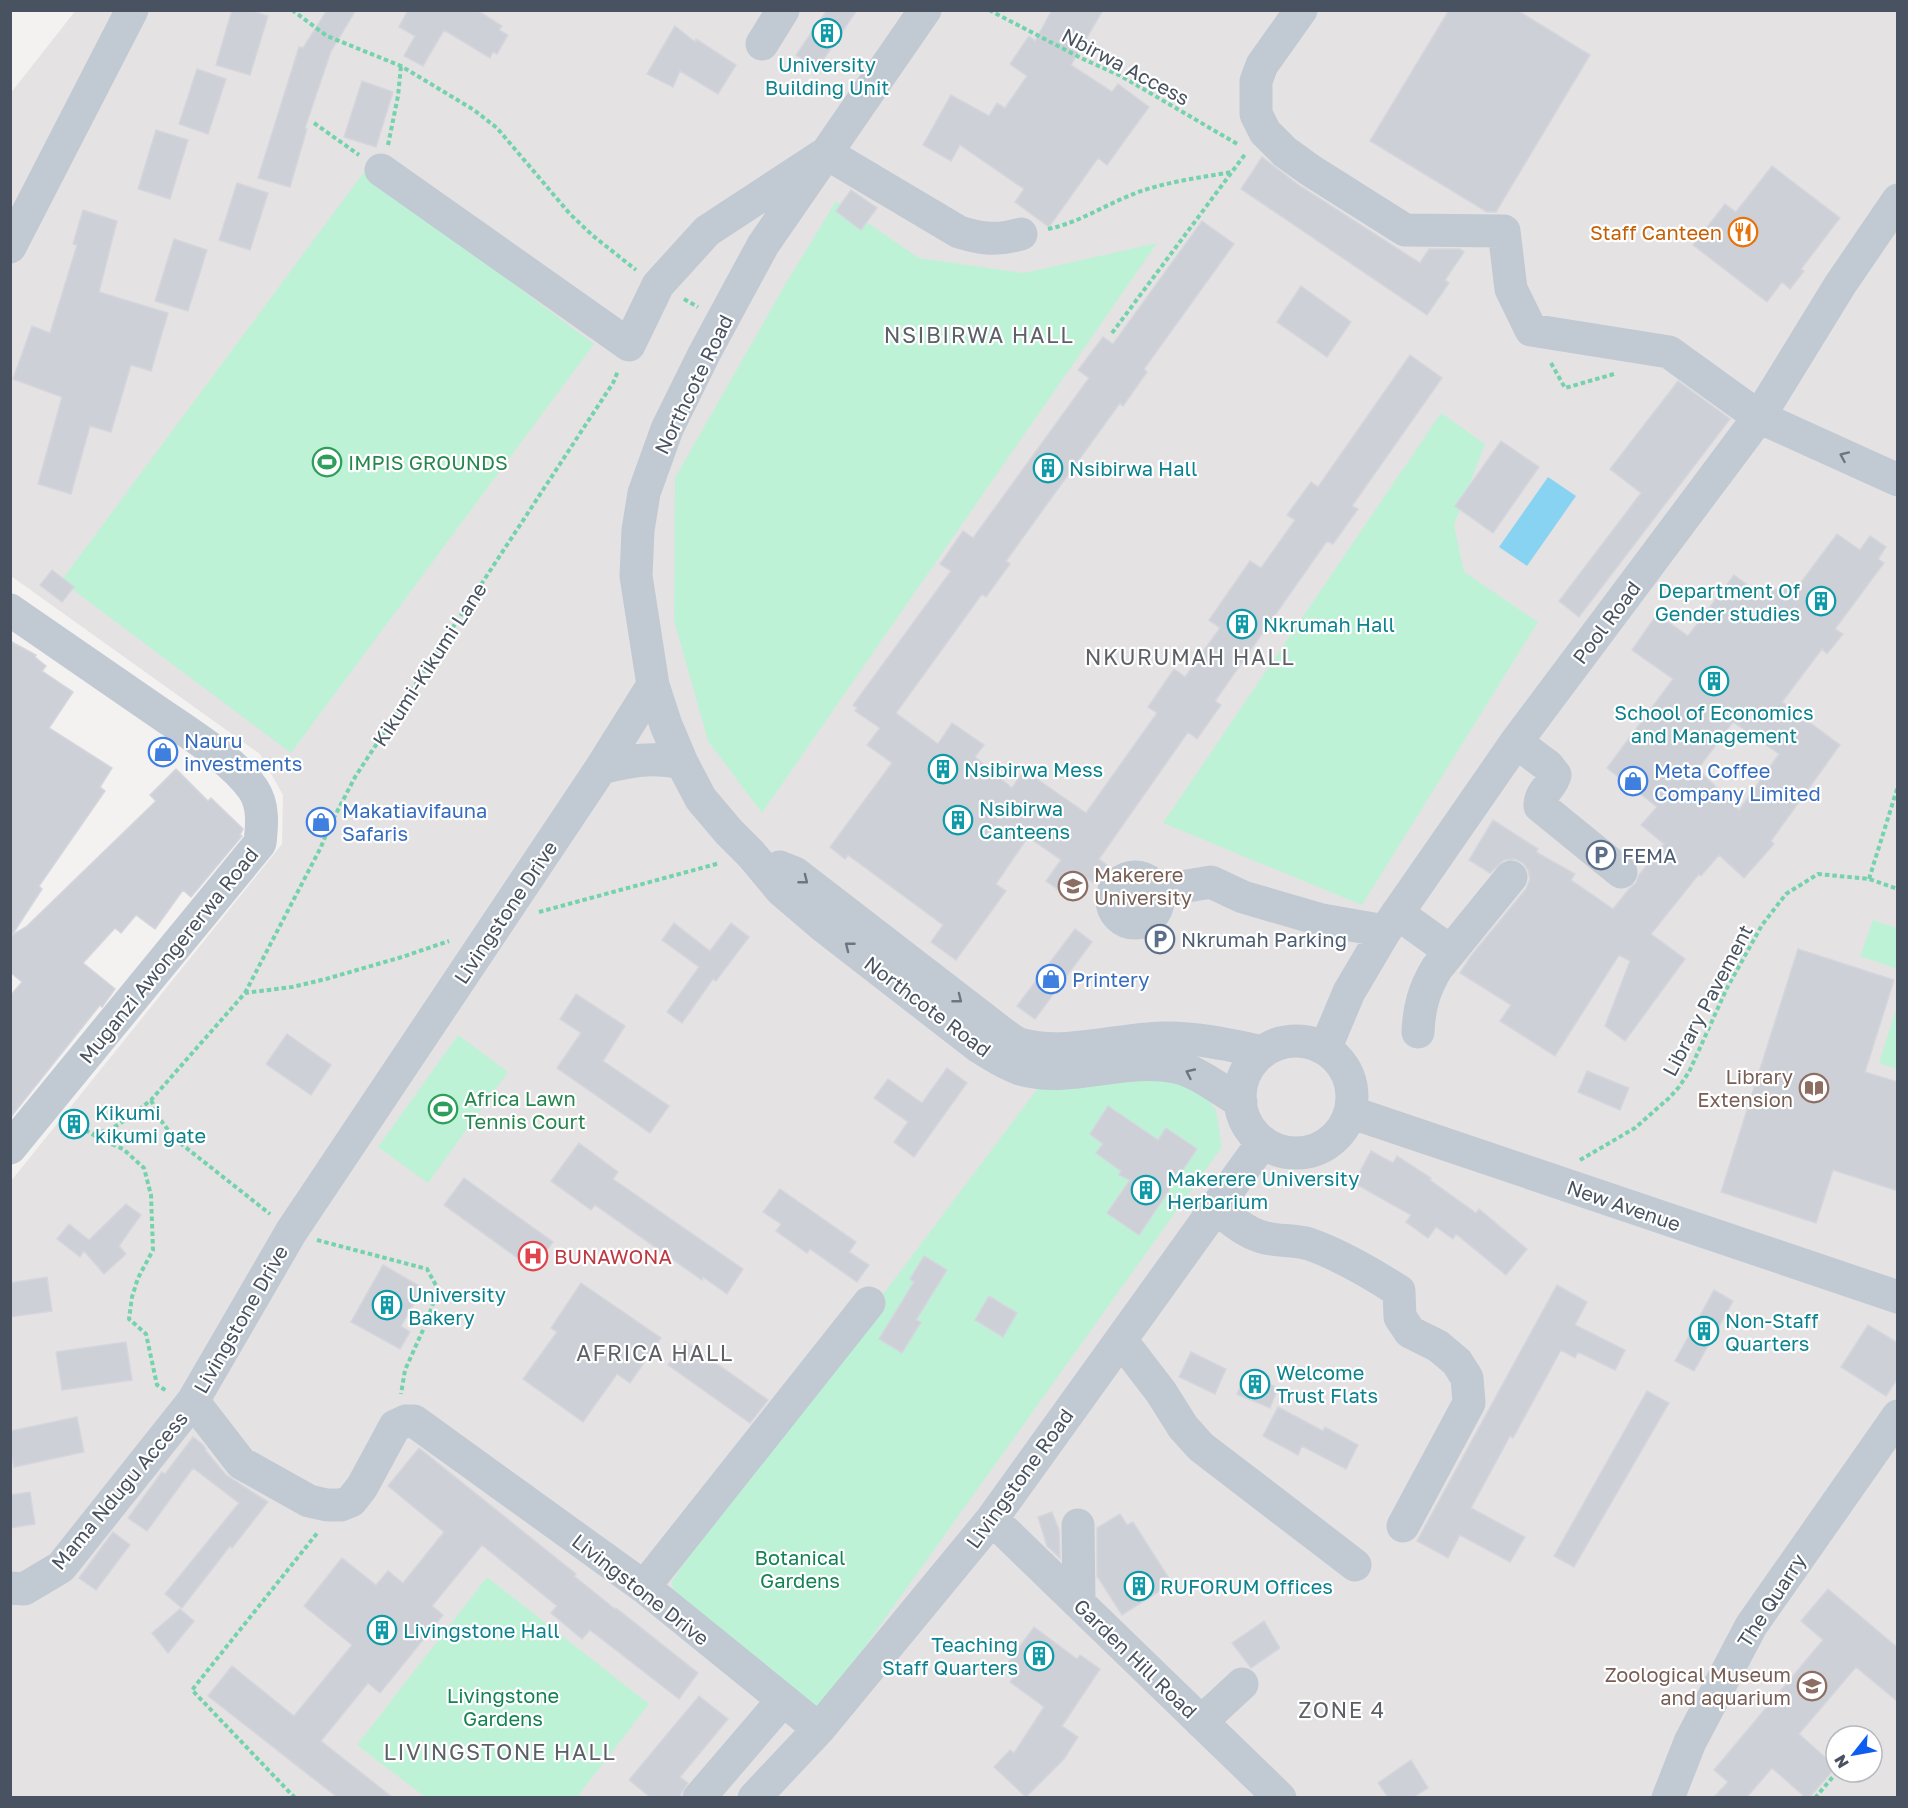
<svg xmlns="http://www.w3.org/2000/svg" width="1908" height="1808" viewBox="0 0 1908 1808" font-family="'Golos Text',sans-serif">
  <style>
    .education { fill: #e5e2e3; fill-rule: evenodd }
    .green { fill: #bef2d7 }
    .water { fill: #89d3f2 }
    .building { fill: #cdd0d6; stroke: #d5d6dd; stroke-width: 1.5; fill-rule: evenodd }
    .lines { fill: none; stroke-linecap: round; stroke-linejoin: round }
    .path { stroke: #74d3ac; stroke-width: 4; stroke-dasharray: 4.5 3; stroke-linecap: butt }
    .minor { stroke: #c1cad3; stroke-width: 33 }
    .oneway { stroke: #6c7682 }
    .labels { text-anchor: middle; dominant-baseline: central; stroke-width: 4.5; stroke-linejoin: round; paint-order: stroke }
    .culture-label { font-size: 20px; fill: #0d838f; stroke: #fff; text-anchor: start }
    .street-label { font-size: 20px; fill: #485260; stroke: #fff }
    .food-label { font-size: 20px; fill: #c56008; stroke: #fff; text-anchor: end }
    .leisure-label { font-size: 20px; fill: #27864d; stroke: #fff; text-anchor: start }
    .shop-label { font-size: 20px; fill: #366cbe; stroke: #fff; text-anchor: start }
    .service-label { font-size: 20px; fill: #4e5e75; stroke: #fff; text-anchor: start }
    .education-label { font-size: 20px; fill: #785e54; stroke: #fff; text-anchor: end }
    .health-label { font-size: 20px; fill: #be3a42; stroke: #fff; text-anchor: start }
    .park-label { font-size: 20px; fill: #128254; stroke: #fff }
    .quarter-label { font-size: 22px; letter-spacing: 1.5px; fill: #5d6067; stroke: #fff }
  </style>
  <rect width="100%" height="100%" fill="#f4f1f1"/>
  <path class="education" d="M76 10 1897 11V1797H11V1181L282 844 283 795 260 754 11 576 10 94ZM1836 1736H1872V1772H1836Z"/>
  <path class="green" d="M364 172 594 344 291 753 61 581Z
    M836 201 919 258 1024 273 1157 243 762 813 708 741 674 620 675 478 786 283Z
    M1441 413 1485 444 1454 525 1464 572 1538 622 1362 905 1163 823Z
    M1873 920 1897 928V969L1860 956Z
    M1897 1006V1069L1879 1063Z
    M458 1035 508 1072 428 1183 378 1147Z
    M1121 1068 1200 1089 1216 1110 1222 1147 816 1715 674 1595 672 1581 701 1537 1038 1088Z
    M487 1577 649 1704 577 1797H425L357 1745Z"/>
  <path class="water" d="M1548 477 1576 496 1527 566 1499 547Z"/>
  <path class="building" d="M232 10H250L268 16 250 75 216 65Z
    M327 10H356L331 51 305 128 307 129 290 187 258 178 299 47 303 48Z
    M408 10H477L502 26 499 30 508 35 497 54 493 52 490 58 444 30 423 66 404 56 415 36 399 27Z
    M827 10H857L817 69 796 55Z
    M1052 10H1103L1071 65 1112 92 1118 84 1149 107 1107 165 1098 158 1049 227 1015 202 1024 189 960 145 951 161 923 145 951 95 989 116 997 103 1005 108 1027 76 1010 64 1029 36 1035 41Z
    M1449 10H1517L1590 55 1496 212H1487L1370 141Z
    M675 26 695 42 696 39 736 65 718 94 680 71 673 87 647 74Z
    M197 69 226 79 208 134 179 124Z
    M362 81 393 92 376 147 344 137Z
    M156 130 188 140 170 199 138 189Z
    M1262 157 1300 186 1420 263 1429 249H1460L1464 252 1445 280 1449 283 1427 315 1241 189Z
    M1772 166 1840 218 1801 269 1804 271 1790 289 1782 282 1767 302 1693 245 1725 204 1736 212Z
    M237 183 268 193 250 250 219 240Z
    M851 190 877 208 861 230 836 211Z
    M83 210 117 221 99 292 168 313 151 371 131 365 111 432 90 426 71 494 38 484 62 397 13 379 32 326 50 333 77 245 73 244Z
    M1202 221 1234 244 1144 369 1147 372 1123 406 1120 403 1006 561 1010 564 986 597 982 594 896 713 938 744 952 723 984 745 975 757 1012 788 1024 770 1086 813 1157 713 1148 707 1174 669 1185 677 1220 628 1209 620 1250 561 1261 568 1295 520 1287 515 1311 482 1318 487 1410 355 1442 378 1352 506 1358 509 1333 544 1327 541 1215 701 1221 705 1197 739 1188 732 1099 859 1107 865 1094 883 1082 875 1079 879 1076 877 1064 894 1046 881 1061 860 1028 837 996 884 1006 891 956 960 931 942 943 925 848 855 845 859 830 847 892 763 867 745 880 728 855 711 857 708 853 705 951 571 940 564 963 531 973 538 1089 378 1078 370 1103 337 1113 344Z
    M174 239 207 250 188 311 155 301Z
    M1301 286 1351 322 1327 357 1277 322Z
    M1678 381 1730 419 1579 617 1559 601 1641 493 1610 469Z
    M1501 441 1539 467 1493 533 1455 506Z
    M1837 534 1860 550 1870 536 1886 547 1878 559 1884 563 1835 629 1843 634 1827 654 1822 649 1782 702 1840 745 1771 841 1774 844 1744 878 1719 855 1701 876 1699 874 1651 934 1685 959 1625 1041 1605 1026 1630 961 1619 955 1555 1056 1500 1021 1511 1005 1460 973 1471 956 1526 889 1530 879 1528 870 1523 863 1515 859 1504 860 1490 873 1469 860 1493 820 1538 849 1536 852 1575 874 1571 880 1613 909 1629 889 1636 883 1639 875 1664 844 1641 825 1657 807 1607 768 1673 679 1632 650 1657 614 1688 636 1734 575 1753 589H1785V586L1799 585ZM1733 722 1779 754 1739 810 1698 769Z
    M52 570 74 587 62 602 40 585Z
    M10 641 36 655 35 657 46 666 42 671 73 692 49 728 112 768 100 787 105 791 39 886 42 889 12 935 26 927 156 801 150 795 176 769 208 801 211 798 243 829 240 835 242 836 191 897 183 890 155 929 136 915 121 933 115 928 83 963 115 989 102 1007 100 1005 10 1118V996L22 982 10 972Z
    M674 923 710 951 731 923 749 937 716 981 713 979 682 1023 667 1012 699 967 662 940Z
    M1075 929 1092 942 1035 1019 1017 1006Z
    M1798 949 1894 980 1865 1072 1898 1082V1191L1833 1170 1816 1223 1721 1192Z
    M576 994 625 1026 603 1061 669 1106 650 1133 557 1068 581 1033 560 1019Z
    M287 1034 331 1065 311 1095 266 1064Z
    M947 1068 967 1083 914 1157 894 1142 908 1122 874 1098 888 1079 922 1103Z
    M1587 1071 1629 1088 1620 1110 1578 1092Z
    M1108 1106 1158 1140 1166 1128 1197 1149 1139 1235 1107 1213 1130 1180 1119 1175 1121 1171 1096 1153 1103 1144 1090 1134Z
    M579 1143 618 1172 613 1179 743 1269 727 1294 703 1277 702 1280 595 1205 591 1210 551 1181Z
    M1371 1151 1393 1163 1397 1156 1431 1178 1430 1180 1476 1213 1479 1209 1527 1249 1506 1275 1456 1234 1453 1239 1436 1227 1428 1238 1406 1222 1411 1215 1354 1183Z
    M464 1178 553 1242 533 1269 444 1205Z
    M780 1189 856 1242 849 1252 869 1265 857 1282 810 1249 807 1253 776 1231 781 1224 763 1212Z
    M126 1204 141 1215 119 1246 126 1254 104 1274 84 1251 80 1257 57 1239 69 1224 89 1240Z
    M924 1256 947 1270 916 1320 921 1322 902 1353 879 1339 914 1282 910 1279Z
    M383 1265 423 1288 401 1326 410 1332 400 1349 351 1322Z
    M47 1277 52 1311 10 1317V1283Z
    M581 1283 661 1338 630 1383 617 1374 583 1422 523 1379 557 1332 551 1328Z
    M1557 1285 1587 1302 1575 1325 1625 1350 1615 1370 1578 1352 1575 1358 1561 1350 1513 1438 1510 1436 1471 1508 1525 1537 1510 1562 1460 1535 1448 1558 1417 1541Z
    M1714 1290 1733 1301 1694 1371 1675 1361Z
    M989 1296 1017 1313 1003 1337 975 1320Z
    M1868 1325 1898 1343V1378L1886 1396 1841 1367Z
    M685 1341 768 1400 750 1423 668 1365Z
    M126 1342 132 1380 62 1390 56 1352Z
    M1191 1352 1226 1369 1215 1394 1179 1377Z
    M1246 1374 1278 1388 1270 1408 1237 1394Z
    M1647 1391 1669 1403 1574 1567 1554 1556Z
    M1278 1407 1323 1431 1325 1427 1358 1445 1346 1469 1302 1446 1298 1455 1263 1436Z
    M77 1417 84 1452 14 1467 10 1449V1431Z
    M193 1437 202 1444 206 1449 205 1450 226 1475 268 1502 232 1548 230 1546 182 1608 165 1594 239 1503 193 1468 147 1531 128 1518 162 1472 165 1474Z
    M419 1448 576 1574 574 1576 615 1609 616 1608 698 1673 679 1699 590 1630 582 1639 551 1613 557 1606 482 1545 432 1606 443 1615 380 1693 368 1683 321 1741 392 1797H337L208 1696 232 1666 294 1716 352 1645 304 1606 342 1558 376 1585 388 1571 403 1583 444 1532 388 1486Z
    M30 1492 35 1524 10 1528V1495Z
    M1052 1512 1059 1530 1060 1558 1047 1546 1038 1517Z
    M1120 1514 1127 1525 1133 1522 1172 1583 1122 1615 1097 1576V1528Z
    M113 1532 130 1545 96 1590 79 1578Z
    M1828 1589 1898 1648V1702L1856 1667 1799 1734 1836 1767 1810 1797H1805L1772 1768 1747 1797H1714L1728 1782 1714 1770 1823 1640 1801 1621Z
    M180 1609 194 1621 168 1653 152 1633Z
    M1264 1621 1280 1648 1251 1668 1232 1643Z
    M1034 1627 1077 1659 1080 1655 1100 1669 1062 1726 1078 1737 1064 1759 1026 1797 994 1767 1010 1750 1014 1753 1044 1707 1010 1682 1019 1669 1009 1661Z
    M699 1696 728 1719 680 1777 688 1783 681 1794V1797H650L629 1780Z
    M1411 1760 1428 1788 1414 1797H1388L1378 1783Z"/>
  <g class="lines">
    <path class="path" d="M292 10 327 36 401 66 474 110 497 128 570 214 592 235 636 270
      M989 10 1083 59 1121 76 1239 145
      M314 123 359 155
      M388 145 398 96 401 66
      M1048 229C1078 223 1103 206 1131 195 1162 182 1199 178 1232 172
      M684 299 698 307
      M1112 333 1246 153
      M1551 363 1565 388 1614 374
      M1869 879 1898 786
      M539 912 720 863
      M245 993 321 847C330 823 343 801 355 777L613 383 618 371
      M151 1100 162 1122 175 1139 270 1214
      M79 1126 100 1139 123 1149 144 1168 151 1195 153 1250 138 1278 132 1297 129 1319 146 1334 157 1385 167 1391
      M93 1134 111 1129 127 1119 151 1100 245 993 292 987 326 979 402 957 449 941
      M1580 1160 1635 1128 1669 1098 1679 1087 1689 1072 1727 988 1762 925 1786 894 1818 874 1869 879 1898 889
      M317 1240 427 1269 438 1289 427 1321 405 1370 401 1394
      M295 1798 192 1690 318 1532
      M1815 1798 1837 1772"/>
    <path class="minor" d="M925 10 763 245 704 354 667 429 644 493 638 530 636 576 653 685 666 725 682 763 701 799 729 832 751 854 781 890 823 926 979 1047C992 1055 1005 1064 1020 1069 1071 1084 1124 1056 1176 1067 1197 1071 1222 1091 1241 1102
      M1301 10 1262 65 1256 81V114L1265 132 1285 152 1310 170 1405 230 1504 231 1511 289 1531 330 1669 352 1759 417 1898 480
      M762 44 783 10
      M381 170 629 345 658 285 707 231 826 153 959 232C982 239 997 241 1021 234
      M10 247 132 10
      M10 610C60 644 109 678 158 712 187 732 233 760 253 789 264 805 262 825 260 843L10 1148
      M1516 742 1548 766 1555 775C1552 787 1539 793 1540 806L1621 872
      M601 768C629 761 653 756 682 763
      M780 867 795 873 1001 1032C1007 1036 1013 1042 1020 1044 1064 1057 1117 1039 1162 1038 1196 1037 1230 1045 1263 1052
      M1112 900a23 23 0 1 1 46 0a23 23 0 1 1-46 0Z
      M1157 891 1211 882 1243 897 1322 920 1385 931
      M1397 913 1450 951
      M1418 1032C1419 1008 1424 989 1437 968L1511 877
      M1240 1097a56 56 0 1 1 112 0a56 56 0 1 1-112 0Z
      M1325 1049 1349 992 1385 931 1516 742 1759 417 1840 285 1898 200
      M1350 1112 1898 1297
      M1216 1209C1230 1218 1243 1231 1259 1236 1275 1242 1293 1239 1309 1244 1341 1255 1371 1273 1399 1291L1400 1317 1410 1332 1438 1346 1457 1362 1467 1378 1469 1403 1403 1526
      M1121 1340 1161 1392 1183 1427 1201 1447 1355 1565
      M193 1401 241 1463 309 1501 327 1505H341L351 1501 362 1487 395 1426 406 1421H414L644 1587 819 1729
      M992 1519 1280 1798
      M1078 1525 1079 1603
      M644 1587 869 1303
      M10 1588 24 1589 61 1567 193 1401 291 1232 601 768 653 685
      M1201 1722 1242 1684
      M699 1798 783 1700
      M754 1798 819 1729 992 1519 1263 1142
      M1668 1798 1690 1742 1751 1626 1898 1416"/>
  </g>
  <defs><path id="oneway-chevron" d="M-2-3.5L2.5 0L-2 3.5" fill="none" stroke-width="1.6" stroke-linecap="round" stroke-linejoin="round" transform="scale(1.5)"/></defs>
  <g class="oneway">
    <use href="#oneway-chevron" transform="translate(1844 456) rotate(-156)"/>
    <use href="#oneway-chevron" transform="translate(804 880) rotate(38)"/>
    <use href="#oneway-chevron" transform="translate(849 946) rotate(-142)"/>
    <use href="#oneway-chevron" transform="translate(958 999) rotate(38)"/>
    <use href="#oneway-chevron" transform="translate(1190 1073) rotate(-155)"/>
  </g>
  <defs>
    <g id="building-ring" transform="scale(1.5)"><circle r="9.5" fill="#fff" stroke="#0f9aa8" stroke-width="1.5"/><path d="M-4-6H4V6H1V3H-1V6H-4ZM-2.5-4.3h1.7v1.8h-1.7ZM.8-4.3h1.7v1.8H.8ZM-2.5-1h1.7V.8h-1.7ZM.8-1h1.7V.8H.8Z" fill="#0f9aa8"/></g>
    <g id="restaurant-ring" transform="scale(1.5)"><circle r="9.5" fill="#fff" stroke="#e8710a" stroke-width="1.5"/><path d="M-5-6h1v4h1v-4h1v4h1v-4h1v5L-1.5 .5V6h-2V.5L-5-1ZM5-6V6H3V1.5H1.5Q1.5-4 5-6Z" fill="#e8710a"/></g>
    <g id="stadium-ring" transform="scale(1.5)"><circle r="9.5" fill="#fff" stroke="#2e9e5b" stroke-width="1.5"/><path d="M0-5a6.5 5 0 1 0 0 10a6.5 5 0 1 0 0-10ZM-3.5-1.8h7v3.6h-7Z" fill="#2e9e5b"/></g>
    <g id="shop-ring" transform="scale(1.5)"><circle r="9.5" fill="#fff" stroke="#3f7fe0" stroke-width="1.5"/><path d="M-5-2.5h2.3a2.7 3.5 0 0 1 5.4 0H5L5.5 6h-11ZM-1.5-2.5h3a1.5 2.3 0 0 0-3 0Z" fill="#3f7fe0"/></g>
    <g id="parking-ring" transform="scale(1.5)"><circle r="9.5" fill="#fff" stroke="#5c6f8a" stroke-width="1.5"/><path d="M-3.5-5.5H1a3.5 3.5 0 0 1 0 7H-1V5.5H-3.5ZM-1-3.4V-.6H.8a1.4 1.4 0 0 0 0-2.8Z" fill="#5c6f8a"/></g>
    <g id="university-ring" transform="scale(1.5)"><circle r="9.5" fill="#fff" stroke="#8d6e63" stroke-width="1.5"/><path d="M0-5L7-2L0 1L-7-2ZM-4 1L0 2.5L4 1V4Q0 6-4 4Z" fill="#8d6e63"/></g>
    <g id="library-ring" transform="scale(1.5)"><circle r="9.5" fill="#fff" stroke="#8d6e63" stroke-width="1.5"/><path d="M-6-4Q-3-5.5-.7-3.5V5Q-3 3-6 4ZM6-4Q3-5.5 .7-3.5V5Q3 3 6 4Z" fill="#8d6e63"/></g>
    <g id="hospital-ring" transform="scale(1.5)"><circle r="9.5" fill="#fff" stroke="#e0444e" stroke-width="1.5"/><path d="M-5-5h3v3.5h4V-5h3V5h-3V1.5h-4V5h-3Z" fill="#e0444e"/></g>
  </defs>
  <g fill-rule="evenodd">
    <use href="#building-ring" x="827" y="33"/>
    <use href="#restaurant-ring" x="1743" y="232"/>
    <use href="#stadium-ring" x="327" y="462"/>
    <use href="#building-ring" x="1048" y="468"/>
    <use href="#building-ring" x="1821" y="601"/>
    <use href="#building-ring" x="1242" y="624"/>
    <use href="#building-ring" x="1714" y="681"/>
    <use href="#shop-ring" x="163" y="752"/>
    <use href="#building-ring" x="943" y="769"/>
    <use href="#shop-ring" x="1633" y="781"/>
    <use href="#building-ring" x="958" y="820"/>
    <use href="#shop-ring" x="321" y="822"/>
    <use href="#parking-ring" x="1601" y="855"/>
    <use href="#university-ring" x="1073" y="886"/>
    <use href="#parking-ring" x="1160" y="939"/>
    <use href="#shop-ring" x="1051" y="979"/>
    <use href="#library-ring" x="1814" y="1088"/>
    <use href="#stadium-ring" x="443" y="1109"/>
    <use href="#building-ring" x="74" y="1124"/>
    <use href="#building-ring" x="1146" y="1190"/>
    <use href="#hospital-ring" x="533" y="1256"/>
    <use href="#building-ring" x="387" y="1305"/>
    <use href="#building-ring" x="1704" y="1331"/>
    <use href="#building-ring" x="1255" y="1384"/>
    <use href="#building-ring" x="1139" y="1586"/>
    <use href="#building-ring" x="382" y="1630"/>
    <use href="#building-ring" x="1039" y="1656"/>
    <use href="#university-ring" x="1812" y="1686"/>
  </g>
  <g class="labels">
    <g class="culture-label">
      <text x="827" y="64" text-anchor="middle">University<tspan x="827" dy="23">Building Unit</tspan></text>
      <text x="1069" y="468">Nsibirwa Hall</text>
      <text x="1800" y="590" text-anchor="end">Department Of<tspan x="1800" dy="23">Gender studies</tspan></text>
      <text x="1263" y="624">Nkrumah Hall</text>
      <text x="1714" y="712" text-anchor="middle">School of Economics<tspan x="1714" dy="23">and Management</tspan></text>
      <text x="964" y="769">Nsibirwa Mess</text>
      <text x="979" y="808">Nsibirwa<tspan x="979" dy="23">Canteens</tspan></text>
      <text x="95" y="1112">Kikumi<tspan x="95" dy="23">kikumi gate</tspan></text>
      <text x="1167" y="1178">Makerere University<tspan x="1167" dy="23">Herbarium</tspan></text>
      <text x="408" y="1294">University<tspan x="408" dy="23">Bakery</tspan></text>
      <text x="1725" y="1320">Non-Staff<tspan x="1725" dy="23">Quarters</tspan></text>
      <text x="1276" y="1372">Welcome<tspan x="1276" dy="23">Trust Flats</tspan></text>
      <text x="1160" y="1586">RUFORUM Offices</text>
      <text x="403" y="1630">Livingstone Hall</text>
      <text x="1018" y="1644" text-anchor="end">Teaching<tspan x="1018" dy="23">Staff Quarters</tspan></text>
    </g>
    <g class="street-label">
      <text transform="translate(1126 66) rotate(28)">Nbirwa Access</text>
      <text transform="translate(693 384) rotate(-64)">Northcote Road</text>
      <text transform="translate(1606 622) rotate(-53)">Pool Road</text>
      <text transform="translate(429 664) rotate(-57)">Kikumi-Kikumi Lane</text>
      <text transform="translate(505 912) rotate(-56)">Livingstone Drive</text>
      <text transform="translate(168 955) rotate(-51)">Muganzi Awongererwa Road</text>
      <text transform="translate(1707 1000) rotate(-62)">Library Pavement</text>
      <text transform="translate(928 1006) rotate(37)">Northcote Road</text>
      <text transform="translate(1624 1205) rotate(19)">New Avenue</text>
      <text transform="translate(240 1319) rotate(-60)">Livingstone Drive</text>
      <text transform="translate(1019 1478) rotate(-54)">Livingstone Road</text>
      <text transform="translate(119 1490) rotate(-50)">Mama Ndugu Access</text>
      <text transform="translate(641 1589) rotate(38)">Livingstone Drive</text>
      <text transform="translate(1771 1600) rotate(-57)">The Quarry</text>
      <text transform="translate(1136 1658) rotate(44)">Garden Hill Road</text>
    </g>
    <g class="food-label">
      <text x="1722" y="232">Staff Canteen</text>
    </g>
    <g class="leisure-label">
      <text x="348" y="462">IMPIS GROUNDS</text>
      <text x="464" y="1098">Africa Lawn<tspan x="464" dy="23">Tennis Court</tspan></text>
    </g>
    <g class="shop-label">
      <text x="184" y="740">Nauru<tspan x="184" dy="23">investments</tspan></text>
      <text x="1654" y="770">Meta Coffee<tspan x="1654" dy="23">Company Limited</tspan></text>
      <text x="342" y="810">Makatiavifauna<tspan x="342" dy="23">Safaris</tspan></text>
      <text x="1072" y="979">Printery</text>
    </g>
    <g class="service-label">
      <text x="1622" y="855">FEMA</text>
      <text x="1181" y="939">Nkrumah Parking</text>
    </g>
    <g class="education-label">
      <text x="1094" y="874" text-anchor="start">Makerere<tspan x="1094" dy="23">University</tspan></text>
      <text x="1793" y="1076">Library<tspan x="1793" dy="23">Extension</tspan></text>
      <text x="1791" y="1674">Zoological Museum<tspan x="1791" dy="23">and aquarium</tspan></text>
    </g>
    <g class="health-label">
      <text x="554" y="1256">BUNAWONA</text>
    </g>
    <g class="park-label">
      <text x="800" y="1557">Botanical<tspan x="800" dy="23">Gardens</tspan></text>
      <text x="503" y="1695">Livingstone<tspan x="503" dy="23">Gardens</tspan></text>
    </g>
    <g class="quarter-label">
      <text x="979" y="334">NSIBIRWA HALL</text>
      <text x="1190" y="656">NKURUMAH HALL</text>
      <text x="655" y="1352">AFRICA HALL</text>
      <text x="1342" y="1709">ZONE 4</text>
      <text x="500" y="1751">LIVINGSTONE HALL</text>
    </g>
  </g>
  <rect width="1908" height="1808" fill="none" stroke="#485260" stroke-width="24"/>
  <g transform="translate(1854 1754) rotate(239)"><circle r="28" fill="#ffffff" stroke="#b6babf" stroke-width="1.5"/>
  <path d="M0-4.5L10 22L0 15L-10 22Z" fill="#0e5df1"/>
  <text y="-9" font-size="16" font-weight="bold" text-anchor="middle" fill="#485260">N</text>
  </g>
</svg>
